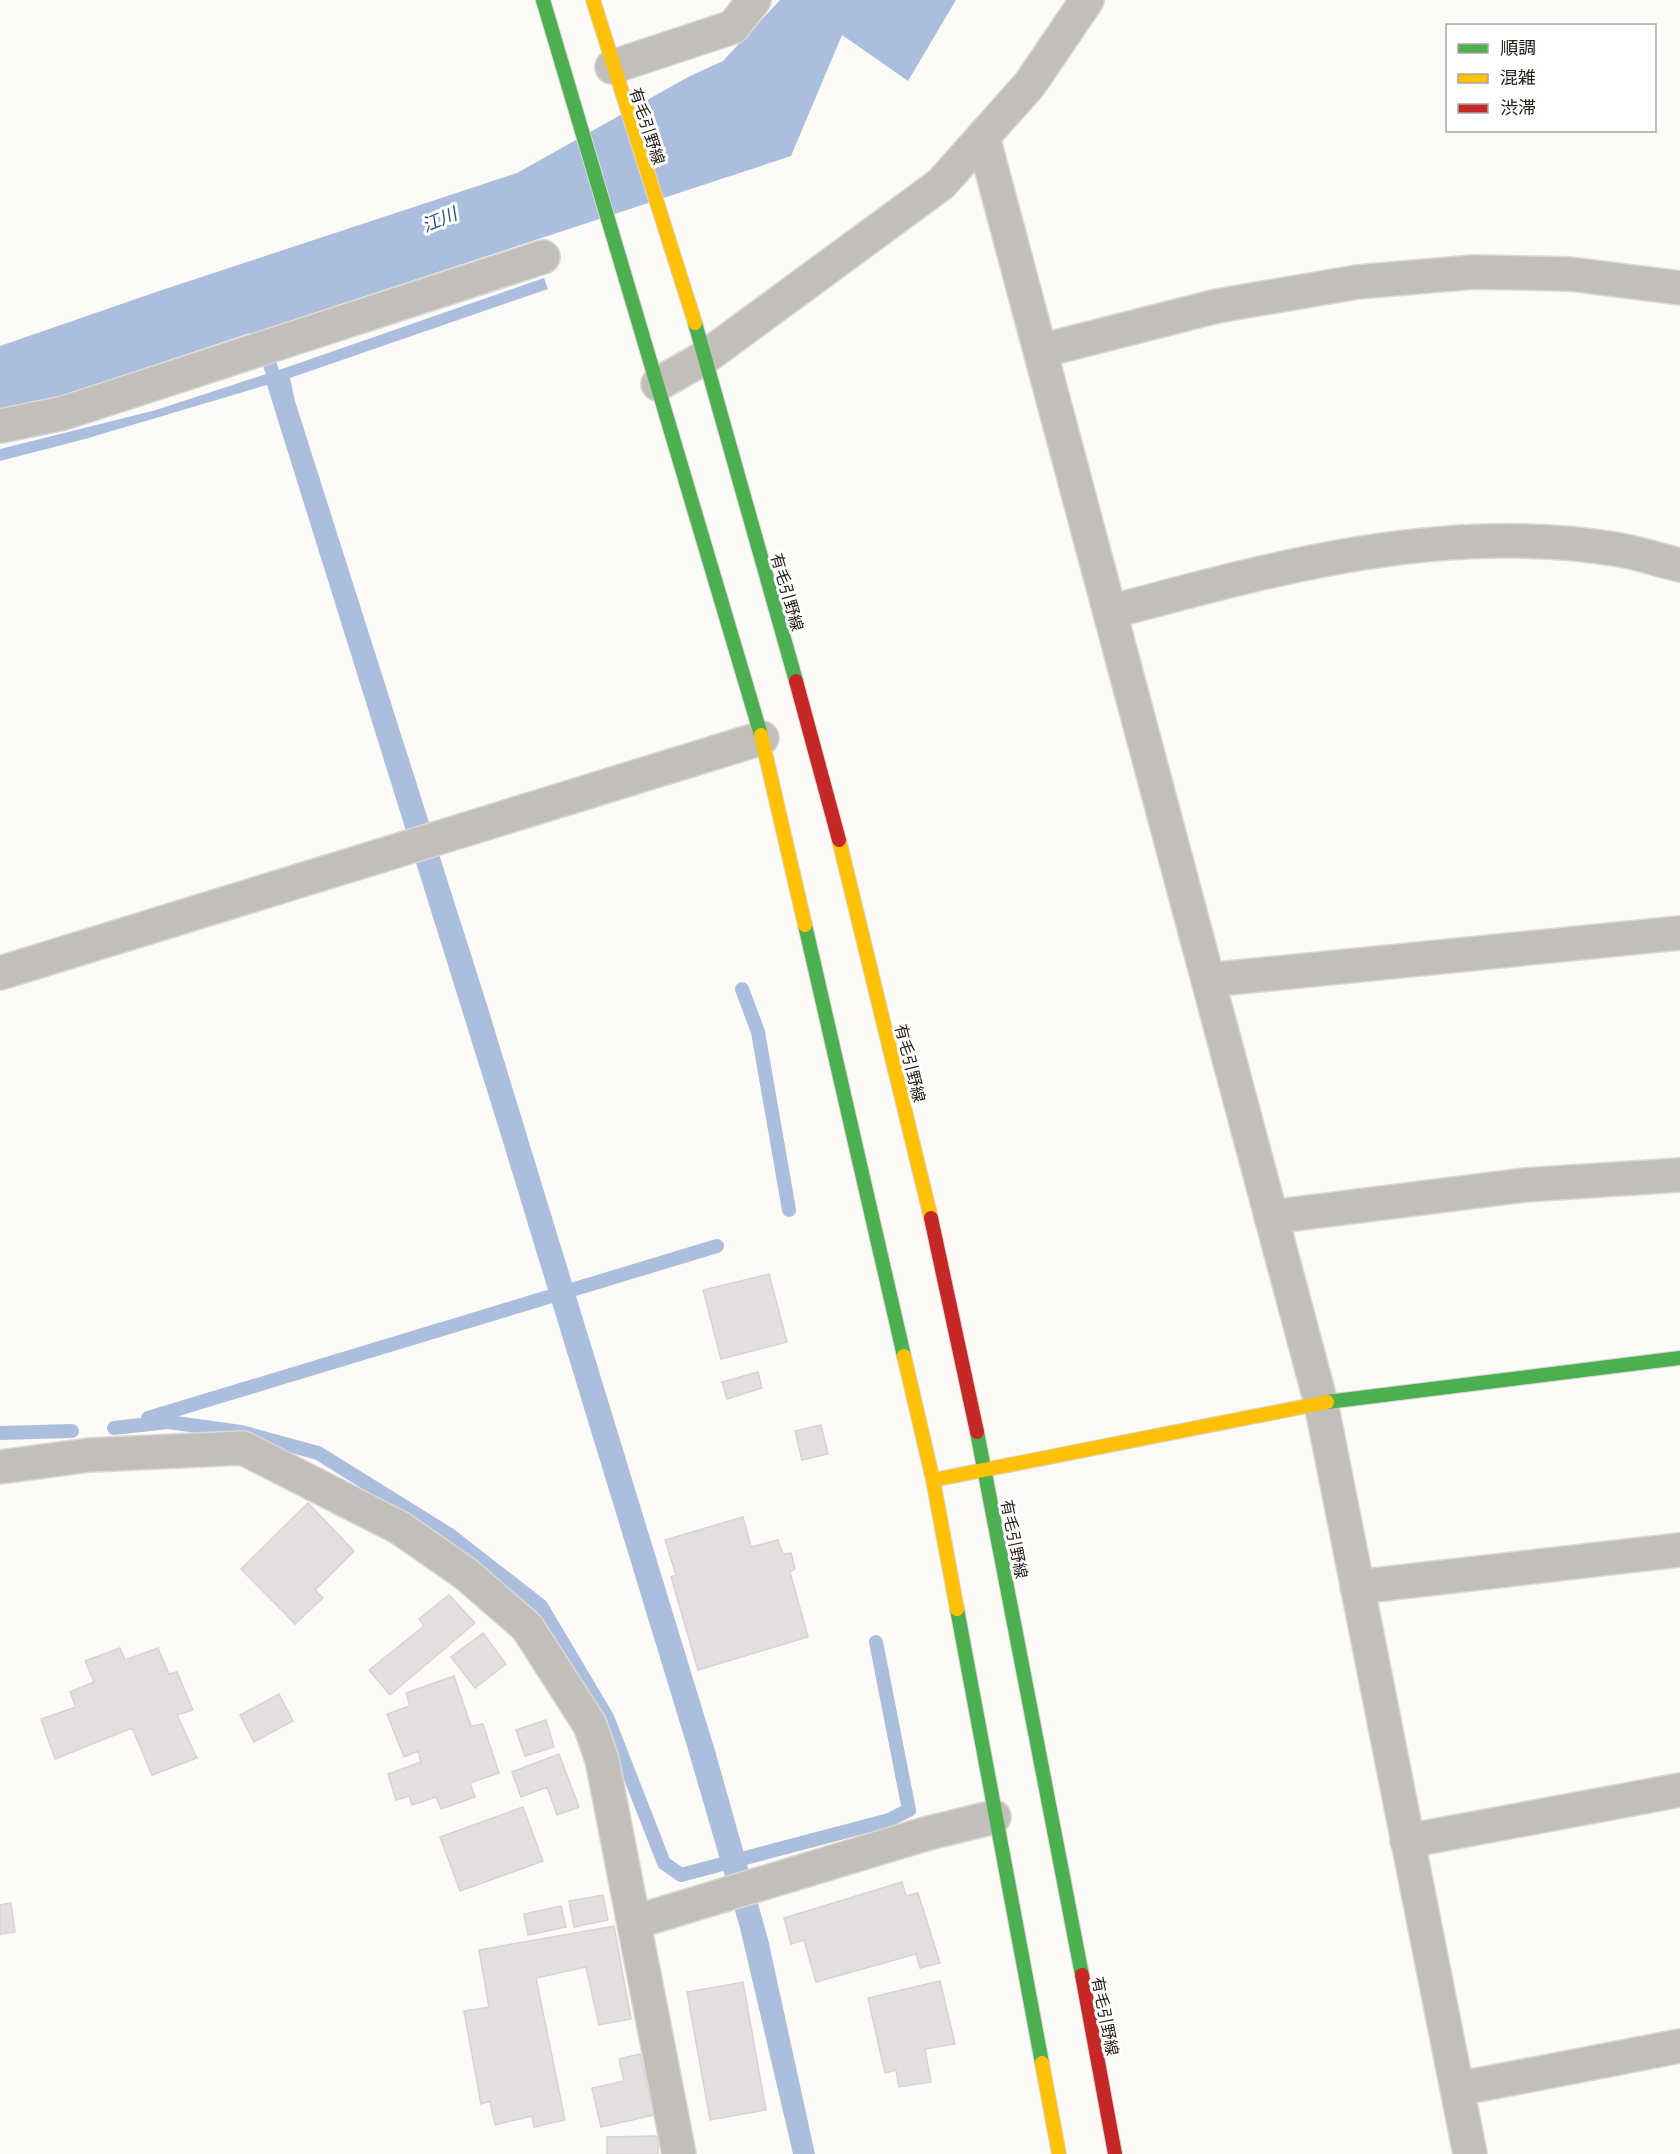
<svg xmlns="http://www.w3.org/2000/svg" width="1680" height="2154" viewBox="0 0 1680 2154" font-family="Lato,'Noto Sans JP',sans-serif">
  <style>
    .water { fill: #acbedd }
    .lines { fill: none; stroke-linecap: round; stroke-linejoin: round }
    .stream { stroke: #acbedd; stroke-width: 14 }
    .building { fill: #e5dee0; stroke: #d9d2d4; stroke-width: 1.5 }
    .street-casing { stroke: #dad8d5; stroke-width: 36 }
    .fast-casing { stroke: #dad8d5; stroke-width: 16 }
    .slow-casing { stroke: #dad8d5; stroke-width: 16 }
    .jam-casing { stroke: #dad8d5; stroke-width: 16 }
    .street { stroke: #c2bfbb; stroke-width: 33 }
    .fast { stroke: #4caf50; stroke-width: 14 }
    .slow { stroke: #ffc107; stroke-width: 14 }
    .jam { stroke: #c62828; stroke-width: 14 }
    .labels { text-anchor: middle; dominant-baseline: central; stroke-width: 6; stroke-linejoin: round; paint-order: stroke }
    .street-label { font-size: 16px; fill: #282017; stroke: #fff }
    .water-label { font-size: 18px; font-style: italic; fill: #2b4c86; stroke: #fff }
  </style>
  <rect width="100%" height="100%" fill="#fdfbf8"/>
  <path class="water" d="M780 0H956L908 81 842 35 791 156 265 329 279 370 544 278 548 289 290 378 295 401 488 1008 716 1754 768 1939 815 2154H793L740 1928 686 1743 499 1129 267 385 85 439 0 461V449L156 410 266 374 250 333 24 408 0 413V346L159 291 517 173 690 76 723 61Z"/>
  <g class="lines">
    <path class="stream" d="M742 989 758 1032 789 1210
      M148 1418 717 1246
      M114 1428 168 1422 241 1432 318 1453 450 1535 541 1606 607 1717 664 1863 681 1875 889 1820 909 1810 876 1642
      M0 1433 72 1431"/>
  </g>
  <path class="building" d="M769 1274 787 1342 721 1359 703 1290Z
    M758 1372 762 1388 727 1399 722 1382Z
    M821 1425 828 1454 802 1460 795 1431Z
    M308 1503 354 1551 315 1590 323 1598 295 1624 241 1569Z
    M743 1517 751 1547 778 1540 783 1554 791 1553 795 1569 790 1572 808 1637 698 1670 671 1577 676 1575 665 1540Z
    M449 1595 475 1623 390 1695 369 1670 424 1626 419 1619Z
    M483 1633 506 1664 475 1688 451 1657Z
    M120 1648 125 1660 158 1648 169 1674 177 1672 193 1710 177 1715 197 1758 152 1775 132 1728 55 1759 41 1719 76 1707 70 1692 94 1682 85 1661Z
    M454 1676 471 1726 483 1724 499 1773 470 1783 475 1797 441 1809 436 1797 412 1805 409 1796 396 1800 388 1774 421 1762 418 1751 404 1757 387 1714 410 1706 406 1693Z
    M279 1694 293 1721 254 1742 240 1715Z
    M546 1720 554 1747 525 1756 516 1730Z
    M559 1754 579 1807 557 1815 547 1787 521 1797 512 1772Z
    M523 1807 543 1861 460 1891 440 1837Z
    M902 1882 906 1896 918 1893 940 1963 920 1968 916 1954 816 1982 804 1940 791 1944 784 1918Z
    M603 1895 608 1920 574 1927 569 1901Z
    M11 1903 15 1932 0 1934V1905Z
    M561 1906 566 1927 528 1935 524 1914Z
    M614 1926 631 2019 599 2025 586 1967 536 1978 565 2120 534 2127 532 2116 495 2125 490 2101 481 2104 464 2011 489 2007 479 1950Z
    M940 1981 955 2044 925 2049 931 2082 899 2087 896 2070 885 2073 868 1998Z
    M743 1982 766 2110 710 2120 687 1992Z
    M640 2054 654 2115 601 2127 592 2088 624 2081 619 2059Z
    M658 2136V2154H607V2137Z"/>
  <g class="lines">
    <g class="street-casing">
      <path id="street" d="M612 67 733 27 754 0
        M983 137 1321 1403 1470 2154
        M1040 351 1217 306 1357 282 1474 272 1570 274 1680 288
        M658 384 704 358 941 184 1030 84 1087 0
        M0 426 64 413 543 257
        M1110 612C1273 568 1444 521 1614 549 1636 552 1658 560 1680 565
        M0 973 762 738
        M1208 980 1680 933
        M1271 1217 1524 1185 1680 1175
        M0 1467 90 1455 243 1448 400 1528 466 1574 527 1627 590 1725 602 1760 679 2154
        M1357 1587 1680 1550
        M1407 1841 1680 1790
        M635 1922 925 1834 994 1817
        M1457 2089 1680 2046"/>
    </g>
    <g class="fast-casing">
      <path id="fast" d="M543 0 761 735
        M695 323 796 681
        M805 925 904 1356
        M1327 1402 1680 1358
        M977 1432 1082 1975
        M957 1609 1042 2063"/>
    </g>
    <g class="slow-casing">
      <path id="slow" d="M593 0 695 323
        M761 735 805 925
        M839 840 931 1218
        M904 1356 933 1480 957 1609
        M933 1480 1327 1402
        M1042 2063 1059 2154"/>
    </g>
    <g class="jam-casing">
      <path id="jam" d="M796 681 839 840
        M931 1218 977 1432
        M1082 1975 1115 2154"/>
    </g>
    <use href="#street" class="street"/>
    <use href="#fast" class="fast"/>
    <use href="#slow" class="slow"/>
    <use href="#jam" class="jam"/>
  </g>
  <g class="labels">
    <g class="street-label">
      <text transform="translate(648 126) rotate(72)">有毛引野線</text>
      <text transform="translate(788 592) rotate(74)">有毛引野線</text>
      <text transform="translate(911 1063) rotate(76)">有毛引野線</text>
      <text transform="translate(1015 1539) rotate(79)">有毛引野線</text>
      <text transform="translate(1106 2016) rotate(79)">有毛引野線</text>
    </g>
    <g class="water-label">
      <text transform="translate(439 219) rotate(-23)">江川</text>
    </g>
  </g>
  <rect x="1446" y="24" width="210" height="108" fill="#ffffff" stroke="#a9a6a2" stroke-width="1.5"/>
  <rect x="1458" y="44" width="30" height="9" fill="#4caf50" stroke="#a9a6a2" stroke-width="1.5"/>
  <text x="1500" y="54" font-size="18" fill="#282017">順調</text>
  <rect x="1458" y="74" width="30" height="9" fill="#ffc107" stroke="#a9a6a2" stroke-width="1.5"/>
  <text x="1500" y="84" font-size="18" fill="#282017">混雑</text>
  <rect x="1458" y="104" width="30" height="9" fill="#c62828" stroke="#a9a6a2" stroke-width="1.5"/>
  <text x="1500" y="114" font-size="18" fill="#282017">渋滞</text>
</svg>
